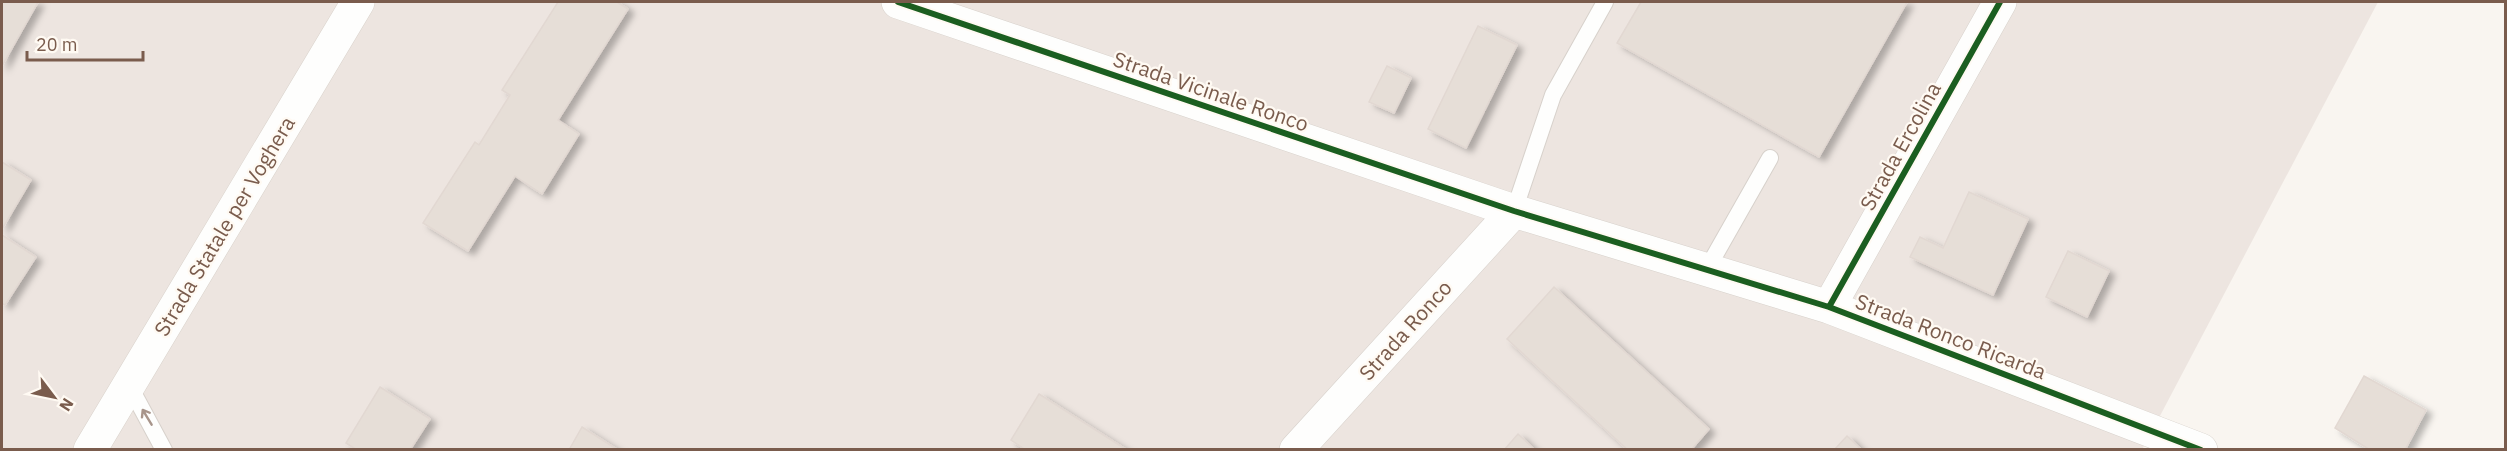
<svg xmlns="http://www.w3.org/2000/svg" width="2507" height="451" viewBox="0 0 2507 451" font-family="'IBM Plex Sans',sans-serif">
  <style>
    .industrial { fill: #ede5e0 }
    .building { fill: #e6ded7; stroke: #e2d8d2; stroke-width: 1.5; filter: url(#shadow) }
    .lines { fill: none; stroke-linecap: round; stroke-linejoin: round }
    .service-casing { stroke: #d7d1cb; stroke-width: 18 }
    .minor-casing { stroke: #d7d1cb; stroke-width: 34 }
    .secondary-casing { stroke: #d9d2cb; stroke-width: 34 }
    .service { stroke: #fefefd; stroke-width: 16 }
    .minor { stroke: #fefefd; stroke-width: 33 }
    .secondary { stroke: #fefefd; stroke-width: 33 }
    .cycleway-casing { stroke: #fffaf3; stroke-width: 10 }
    .cycleway { stroke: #1b5e20; stroke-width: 6 }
    .oneway { stroke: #a8958b }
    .labels { text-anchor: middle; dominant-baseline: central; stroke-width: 4.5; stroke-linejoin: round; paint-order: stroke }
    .street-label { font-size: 21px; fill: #7a5c4d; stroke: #fffaf3 }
  </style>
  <defs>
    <filter id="shadow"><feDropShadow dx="6" dy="4" stdDeviation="3" flood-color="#0004"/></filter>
  </defs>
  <rect width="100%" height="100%" fill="#f9f5f0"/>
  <path class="industrial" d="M2 2H2378L2142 450 2 449Z"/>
  <path class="building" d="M2 2H38L2 66Z
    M558 2H617L628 9 558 120 579 134 542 194 515 176 468 251 423 223 475 142 479 145 510 95 502 90Z
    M1641 2H1907L1819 157 1617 43Z
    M1478 26 1517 45 1466 148 1428 129Z
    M1387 66 1411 78 1394 113 1369 102Z
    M2 162 31 180 2 229Z
    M1969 192 2028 219 1993 295 1910 257 1920 237 1943 248Z
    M2 235 36 257 5 305 2 303Z
    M2068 251 2109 271 2087 317 2046 297Z
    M1554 287 1709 429 1691 450H1628L1507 339Z
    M2364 376 2426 410 2405 450H2370L2335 428Z
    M380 387 430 419 410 450H357L346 443Z
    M1039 394 1127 450H1026L1011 440Z
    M582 427 618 450H569Z
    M1518 434 1535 450H1504Z
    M1847 436 1862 450H1834Z"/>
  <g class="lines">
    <g class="service-casing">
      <path id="service" d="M1514 211 1553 95 1605 2
        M1707 269 1770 158
        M129 385 164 450"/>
    </g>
    <g class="minor-casing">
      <path id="minor" d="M898 2 1514 211 1829 307 2201 450
        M1829 307 2000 2
        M1296 450 1514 211"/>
    </g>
    <g class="secondary-casing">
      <path id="secondary" d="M90 450 358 2"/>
    </g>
    <use href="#service" class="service"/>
    <use href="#minor" class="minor"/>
    <use href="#secondary" class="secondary"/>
    <g class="cycleway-casing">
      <path id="cycleway" d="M898 2 1514 211 1829 307 2201 450
        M1829 307 2000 2"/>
    </g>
    <use href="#cycleway" class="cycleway"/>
  </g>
  <defs><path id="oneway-shaft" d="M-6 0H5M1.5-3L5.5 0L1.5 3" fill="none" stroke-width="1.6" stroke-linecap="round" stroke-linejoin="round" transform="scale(1.5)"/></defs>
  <use class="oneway" href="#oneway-shaft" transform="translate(147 417) rotate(-121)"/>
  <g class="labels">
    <g class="street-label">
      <text transform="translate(1211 91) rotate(19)">Strada Vicinale Ronco</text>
      <text transform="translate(1900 146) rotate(-61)">Strada Ercolina</text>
      <text transform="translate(224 226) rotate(-59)">Strada Statale per Voghera</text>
      <text transform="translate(1405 330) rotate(-48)">Strada Ronco</text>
      <text transform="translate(1951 336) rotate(21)">Strada Ronco Ricarda</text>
    </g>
  </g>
  <rect width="2507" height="451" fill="none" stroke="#7a5c4d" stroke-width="6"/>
  <g transform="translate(54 397) rotate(122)" stroke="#fffaf3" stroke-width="4.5" paint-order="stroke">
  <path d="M0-4.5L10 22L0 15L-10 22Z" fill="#7a5c4d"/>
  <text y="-9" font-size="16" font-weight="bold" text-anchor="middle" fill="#7a5c4d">N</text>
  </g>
  <path d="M27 51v9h116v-9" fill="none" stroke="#7a5c4d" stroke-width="3"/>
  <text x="36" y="51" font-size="18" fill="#7a5c4d" stroke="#fffaf3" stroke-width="4.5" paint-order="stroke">20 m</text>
</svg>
